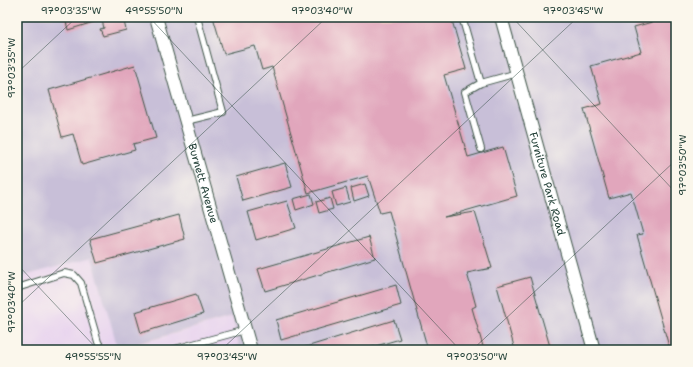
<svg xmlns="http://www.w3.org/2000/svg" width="693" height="367" viewBox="0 0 693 367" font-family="'Shantell Sans',sans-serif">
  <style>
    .built { fill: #e7d2ef }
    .industrial { fill: #c8bfd8 }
    .building { fill: #e1a6bc }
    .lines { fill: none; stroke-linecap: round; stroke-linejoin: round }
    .service-casing { stroke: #3e5548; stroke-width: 8 }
    .minor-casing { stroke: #3e5548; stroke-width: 14 }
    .service { stroke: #fff; stroke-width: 6 }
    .minor { stroke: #fff; stroke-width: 12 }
    .ticks { fill: none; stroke: #1f3d34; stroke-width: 1; stroke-opacity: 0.45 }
    .labels { text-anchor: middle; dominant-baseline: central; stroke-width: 3.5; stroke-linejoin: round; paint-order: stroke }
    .street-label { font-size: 11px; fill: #1f3d34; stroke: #fbf7ec }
    .neatline { fill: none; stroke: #1f3d34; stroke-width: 1.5 }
    .ticks-label { font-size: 10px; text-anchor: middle; fill: #1f3d34 }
  </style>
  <rect width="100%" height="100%" fill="#fbf7ec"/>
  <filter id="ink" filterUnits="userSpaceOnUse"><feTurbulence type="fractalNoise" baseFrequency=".025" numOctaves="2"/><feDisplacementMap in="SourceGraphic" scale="8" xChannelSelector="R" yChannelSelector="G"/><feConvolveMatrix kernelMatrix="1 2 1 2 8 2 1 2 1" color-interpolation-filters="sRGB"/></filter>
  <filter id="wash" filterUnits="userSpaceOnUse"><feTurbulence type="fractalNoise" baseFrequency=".012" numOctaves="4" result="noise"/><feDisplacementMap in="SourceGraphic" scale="16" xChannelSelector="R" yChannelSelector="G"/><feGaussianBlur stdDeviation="0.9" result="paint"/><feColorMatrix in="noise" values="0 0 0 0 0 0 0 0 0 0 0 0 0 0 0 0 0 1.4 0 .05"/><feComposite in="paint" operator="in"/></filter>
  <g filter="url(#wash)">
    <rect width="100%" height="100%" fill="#f0dbba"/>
    <path class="built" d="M92 256 119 349 232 317 239 345 219 350H17V278Z"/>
    <path class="industrial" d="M17 17H676V350H219L239 345 232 317 118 349 92 257 17 278Z"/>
    <g id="blocks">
      <path class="building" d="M65 17H99L100 20 68 30Z
        M101 17H123L126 30 103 36 100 29 104 28Z
        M213 17H451L466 69 444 75 468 157 503 147 517 196 444 217 475 212 492 268 467 273 476 306 472 308 484 350H428L389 211 380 213 368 176 308 193 272 67 262 70 255 46 224 54Z
        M670 17H676V350H670L637 235 643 234 631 192 609 198 584 109 602 104 591 66 641 52 634 27Z
        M135 65 156 138 133 144 135 150 82 165 73 134 62 137 49 90Z
        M285 163 292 187 243 201 236 177Z
        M365 184 369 196 354 201 351 188Z
        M346 188 350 202 336 206 332 192Z
        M311 194 314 204 296 210 293 199Z
        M330 198 333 209 319 213 316 202Z
        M287 201 296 228 256 240 248 212Z
        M179 215 185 239 97 263 90 239Z
        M369 237 375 258 265 291 258 269Z
        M530 277 551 350H515L497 286Z
        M396 285 401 305 281 340 276 320Z
        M196 294 203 314 141 333 135 312Z
        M394 320 400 339 362 350H296Z"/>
    </g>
  </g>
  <g filter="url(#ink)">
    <use href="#blocks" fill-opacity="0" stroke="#3e5548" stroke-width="1"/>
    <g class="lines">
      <g class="service-casing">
        <path id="service" d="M462 17 481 83 517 73
          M186 121 223 112 197 17
          M481 149 465 92 481 83
          M17 288 64 273 74 275 81 283 98 342 103 350
          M171 350 245 330"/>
      </g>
      <g class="minor-casing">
        <g id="minor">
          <path id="s1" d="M156 17 251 350"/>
          <path id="s2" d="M501 17 594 350"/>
        </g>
      </g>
      <use href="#service" class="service"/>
      <use href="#minor" class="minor"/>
    </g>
  </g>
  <path class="ticks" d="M149 17 460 350M512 17 676 193M17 73 77 17M17 264 98 350M17 307 327 17M221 350 578 17M472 350 676 160"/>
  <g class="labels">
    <g class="street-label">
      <text stroke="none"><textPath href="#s2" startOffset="173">Furniture Park Road</textPath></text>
      <text stroke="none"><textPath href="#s1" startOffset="173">Burnett Avenue</textPath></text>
    </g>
  </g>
  <rect width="693" height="367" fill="none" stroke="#fbf7ec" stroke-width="44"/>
  <rect x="22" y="22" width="649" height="323" class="neatline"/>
  <g class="ticks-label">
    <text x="71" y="14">97°03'35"W</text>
    <text x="154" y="14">49°55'50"N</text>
    <text x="322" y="14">97°03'40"W</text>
    <text x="573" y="14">97°03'45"W</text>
    <text transform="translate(11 68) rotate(-90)" y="4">97°03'35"W</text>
    <text transform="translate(682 165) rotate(-90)" y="4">97°03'50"W</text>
    <text transform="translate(11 302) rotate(-90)" y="4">97°03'40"W</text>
    <text x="93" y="360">49°55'55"N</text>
    <text x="227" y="360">97°03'45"W</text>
    <text x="477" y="360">97°03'50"W</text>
  </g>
</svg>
